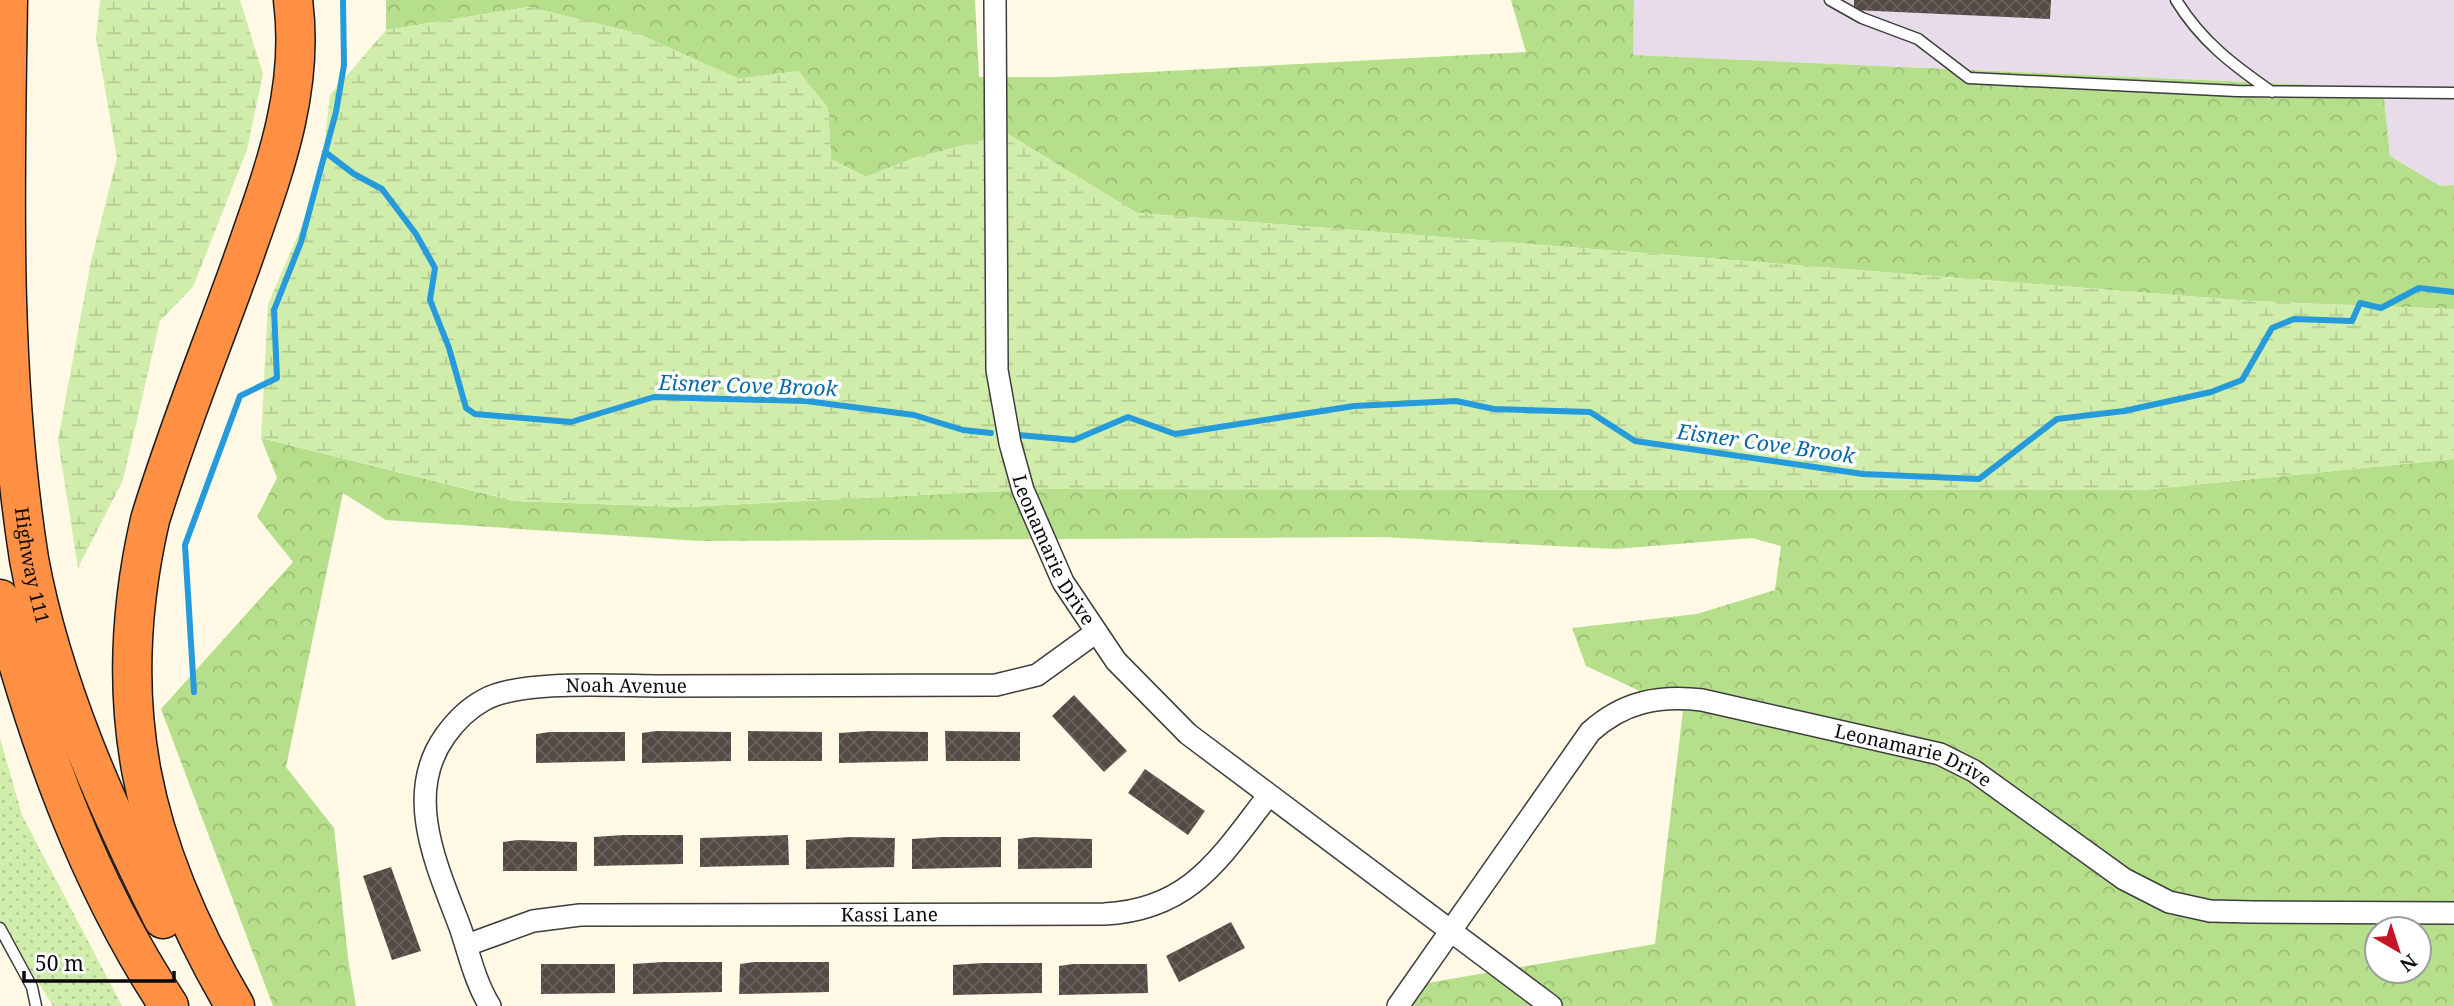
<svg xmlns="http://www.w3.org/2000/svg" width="2454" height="1006" viewBox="0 0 2454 1006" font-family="'Noto Serif',serif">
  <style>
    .industrial { fill: #e8dcea }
    .grass { fill: url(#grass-dots) }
    .forest { fill: url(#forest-crowns); fill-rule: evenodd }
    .wetland { fill: url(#wetland-marsh) }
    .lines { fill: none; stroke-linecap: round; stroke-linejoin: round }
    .stream { stroke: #259bdb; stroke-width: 6 }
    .building { fill: url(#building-cross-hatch) }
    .service-casing { stroke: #3d3d3d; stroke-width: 13 }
    .minor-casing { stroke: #3d3d3d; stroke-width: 24 }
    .motorway-casing { stroke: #1b1b1b; stroke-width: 41 }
    .service { stroke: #fff; stroke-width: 10 }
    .minor { stroke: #fff; stroke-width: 21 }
    .motorway { stroke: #ff9044; stroke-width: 38 }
    .labels { text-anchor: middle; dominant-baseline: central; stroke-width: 7; stroke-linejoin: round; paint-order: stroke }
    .street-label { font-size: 19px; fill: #0a0a0a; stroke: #fff }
    .water-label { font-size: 21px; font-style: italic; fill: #0969a5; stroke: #fff }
  </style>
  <defs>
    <pattern id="grass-dots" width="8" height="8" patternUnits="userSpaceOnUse" patternTransform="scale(1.75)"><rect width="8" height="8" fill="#d1edac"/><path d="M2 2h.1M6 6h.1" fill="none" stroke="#b2ca93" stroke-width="1.8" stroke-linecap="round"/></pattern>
    <pattern id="forest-crowns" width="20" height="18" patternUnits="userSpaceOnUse" patternTransform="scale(1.75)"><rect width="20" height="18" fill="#b5df8a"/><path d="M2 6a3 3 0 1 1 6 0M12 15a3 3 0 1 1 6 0" fill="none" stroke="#9abe76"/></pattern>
    <pattern id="wetland-marsh" width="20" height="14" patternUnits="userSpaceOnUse" patternTransform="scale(1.75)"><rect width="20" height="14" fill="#d1edac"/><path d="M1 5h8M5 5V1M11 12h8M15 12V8" fill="none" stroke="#b2ca93"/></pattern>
    <pattern id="building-cross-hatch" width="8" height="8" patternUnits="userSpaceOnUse" patternTransform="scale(1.75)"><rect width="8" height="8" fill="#534a45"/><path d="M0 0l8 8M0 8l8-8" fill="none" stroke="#67605c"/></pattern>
  </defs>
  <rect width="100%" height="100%" fill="#fff9e6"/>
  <path class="industrial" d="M1634 0H2454V185L2440 186 2390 156 2383 88 1632 55Z"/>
  <path class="grass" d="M0 738 22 815 122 1006H53L0 921Z"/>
  <path class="forest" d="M386 0H975L979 77H1056L1526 52 1511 0H1634L1633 55 2383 88 2390 156 2440 186 2454 185V309L2250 301 1137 213 1008 134 914 158 866 177 831 159 828 108 798 71 739 79 636 33 528 7 386 30Z
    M261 438 514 501 684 507 1045 489 2142 490 2454 459V1006H1400L1404 987 1655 944 1683 711 1586 666 1572 628 1697 614 1775 590 1781 546 1752 538 1615 549 1382 537 701 541 386 520 343 493 286 767 334 828 348 958 356 1006H273L161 709 293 562 257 517 277 478ZM2377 929H2419V971H2377Z"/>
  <path class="wetland" d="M100 0H240L263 74 247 150 193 287 160 321 123 480 78 568 58 440 91 261 117 158 96 37Z
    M528 7 636 33 739 79 798 71 828 108 831 159 865 177 914 158 1008 134 1137 213 2250 301 2454 309V459L2142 490 1045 489 684 507 514 501 261 438 268 304 320 184 330 95 386 30Z"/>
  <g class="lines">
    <path class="stream" d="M325 152 354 174 382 189 416 234 435 268 430 300 449 348 466 408 475 414 571 422 654 397 806 401 914 415 963 430 991 433
      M1018 435 1074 440 1128 417 1175 434 1354 406 1456 401 1494 409 1590 412 1635 441 1863 474 1979 479 2057 419 2124 411 2211 392 2242 380 2272 328 2294 319 2352 321 2360 303 2381 308 2419 288 2454 292
      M194 692 185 545 240 396 277 378 274 310 301 242 336 112 344 65 343 0"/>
  </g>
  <path class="building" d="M1854 0H2051L2050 19 1854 10Z
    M1074 695 1127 751 1104 772 1052 716Z
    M656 731 731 732V761L642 763V733Z
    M748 731 822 732V761H748Z
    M869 731 928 732V761L839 763V733Z
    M945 731 1020 732V761H946Z
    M550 732H625V761L536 763V734Z
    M1145 769 1205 811 1188 835 1128 793Z
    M624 835H683V864L594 866V837Z
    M788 835 789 865 700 867V838Z
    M850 837 895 838 894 867 806 869V840Z
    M942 837H1001V867L912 869V839Z
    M1033 837 1092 839V868L1018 869V839Z
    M518 840 577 842V871H503V842Z
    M391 867 421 951 392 960 363 876Z
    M1231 922 1245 948 1179 982 1166 956Z
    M663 962H722V992L633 994V964Z
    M754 962H829V992L739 994 740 964Z
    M983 963H1042V993L953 995V965Z
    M541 964H615V993L541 994Z
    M1073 964H1147L1148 993 1059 995V966Z"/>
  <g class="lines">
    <g class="service-casing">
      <path id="service" d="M1830 0 1862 18 1918 39 1969 78 2237 91 2454 93
        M2176 0C2201 41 2233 65 2272 92
        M0 928 32 987 36 1006"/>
    </g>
    <g class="minor-casing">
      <g id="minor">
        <path id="s1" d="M995 0 997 370 1010 443 1023 490 1063 582 1116 661 1188 734 1551 1006"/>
        <path id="s2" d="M467 945 533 921 580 915 1104 914C1190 910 1220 858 1268 796"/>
        <path id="s3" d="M490 1006C475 982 469 953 460 927 437 866 403 795 445 736 455 722 469 708 484 700 522 679 617 686 662 686 774 685 885 685 996 685L1037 675 1095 633"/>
        <path id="s4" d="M1398 1006 1590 732C1623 702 1658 695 1702 700L1940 754 1974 771 2124 879 2169 902 2210 911 2252 912 2454 913"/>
      </g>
    </g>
    <g class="motorway-casing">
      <g id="motorway">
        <path id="s5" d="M8 0C5 187 0 374 29 559 52 684 106 805 163 919"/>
        <path d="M0 599C38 742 87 882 169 1006"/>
        <path d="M235 1006C141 846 108 703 150 520 177 431 212 346 243 259 273 173 305 92 293 0"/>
      </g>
    </g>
    <use href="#service" class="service"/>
    <use href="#minor" class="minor"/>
    <use href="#motorway" class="motorway"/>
  </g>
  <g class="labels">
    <g class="street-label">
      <text stroke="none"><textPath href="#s1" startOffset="560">Leonamarie Drive</textPath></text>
      <text stroke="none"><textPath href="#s5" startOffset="567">Highway 111</textPath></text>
      <text stroke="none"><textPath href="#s3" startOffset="483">Noah Avenue</textPath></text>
      <text stroke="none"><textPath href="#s4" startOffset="674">Leonamarie Drive</textPath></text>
      <text stroke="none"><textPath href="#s2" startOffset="427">Kassi Lane</textPath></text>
    </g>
    <g class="water-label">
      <text transform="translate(748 385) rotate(2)">Eisner Cove Brook</text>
      <text transform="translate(1766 443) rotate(8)">Eisner Cove Brook</text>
    </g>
  </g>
  <g transform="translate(2398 950) rotate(141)"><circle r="33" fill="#ffffff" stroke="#9d9d9d" stroke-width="2"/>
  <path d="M0-5L12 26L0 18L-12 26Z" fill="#c61527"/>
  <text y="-10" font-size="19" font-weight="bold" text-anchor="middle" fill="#0a0a0a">N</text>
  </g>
  <path d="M24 971v10h150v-10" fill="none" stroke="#0a0a0a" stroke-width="3.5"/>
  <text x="35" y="971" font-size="21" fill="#0a0a0a" stroke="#ffffff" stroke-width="5" paint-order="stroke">50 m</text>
</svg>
